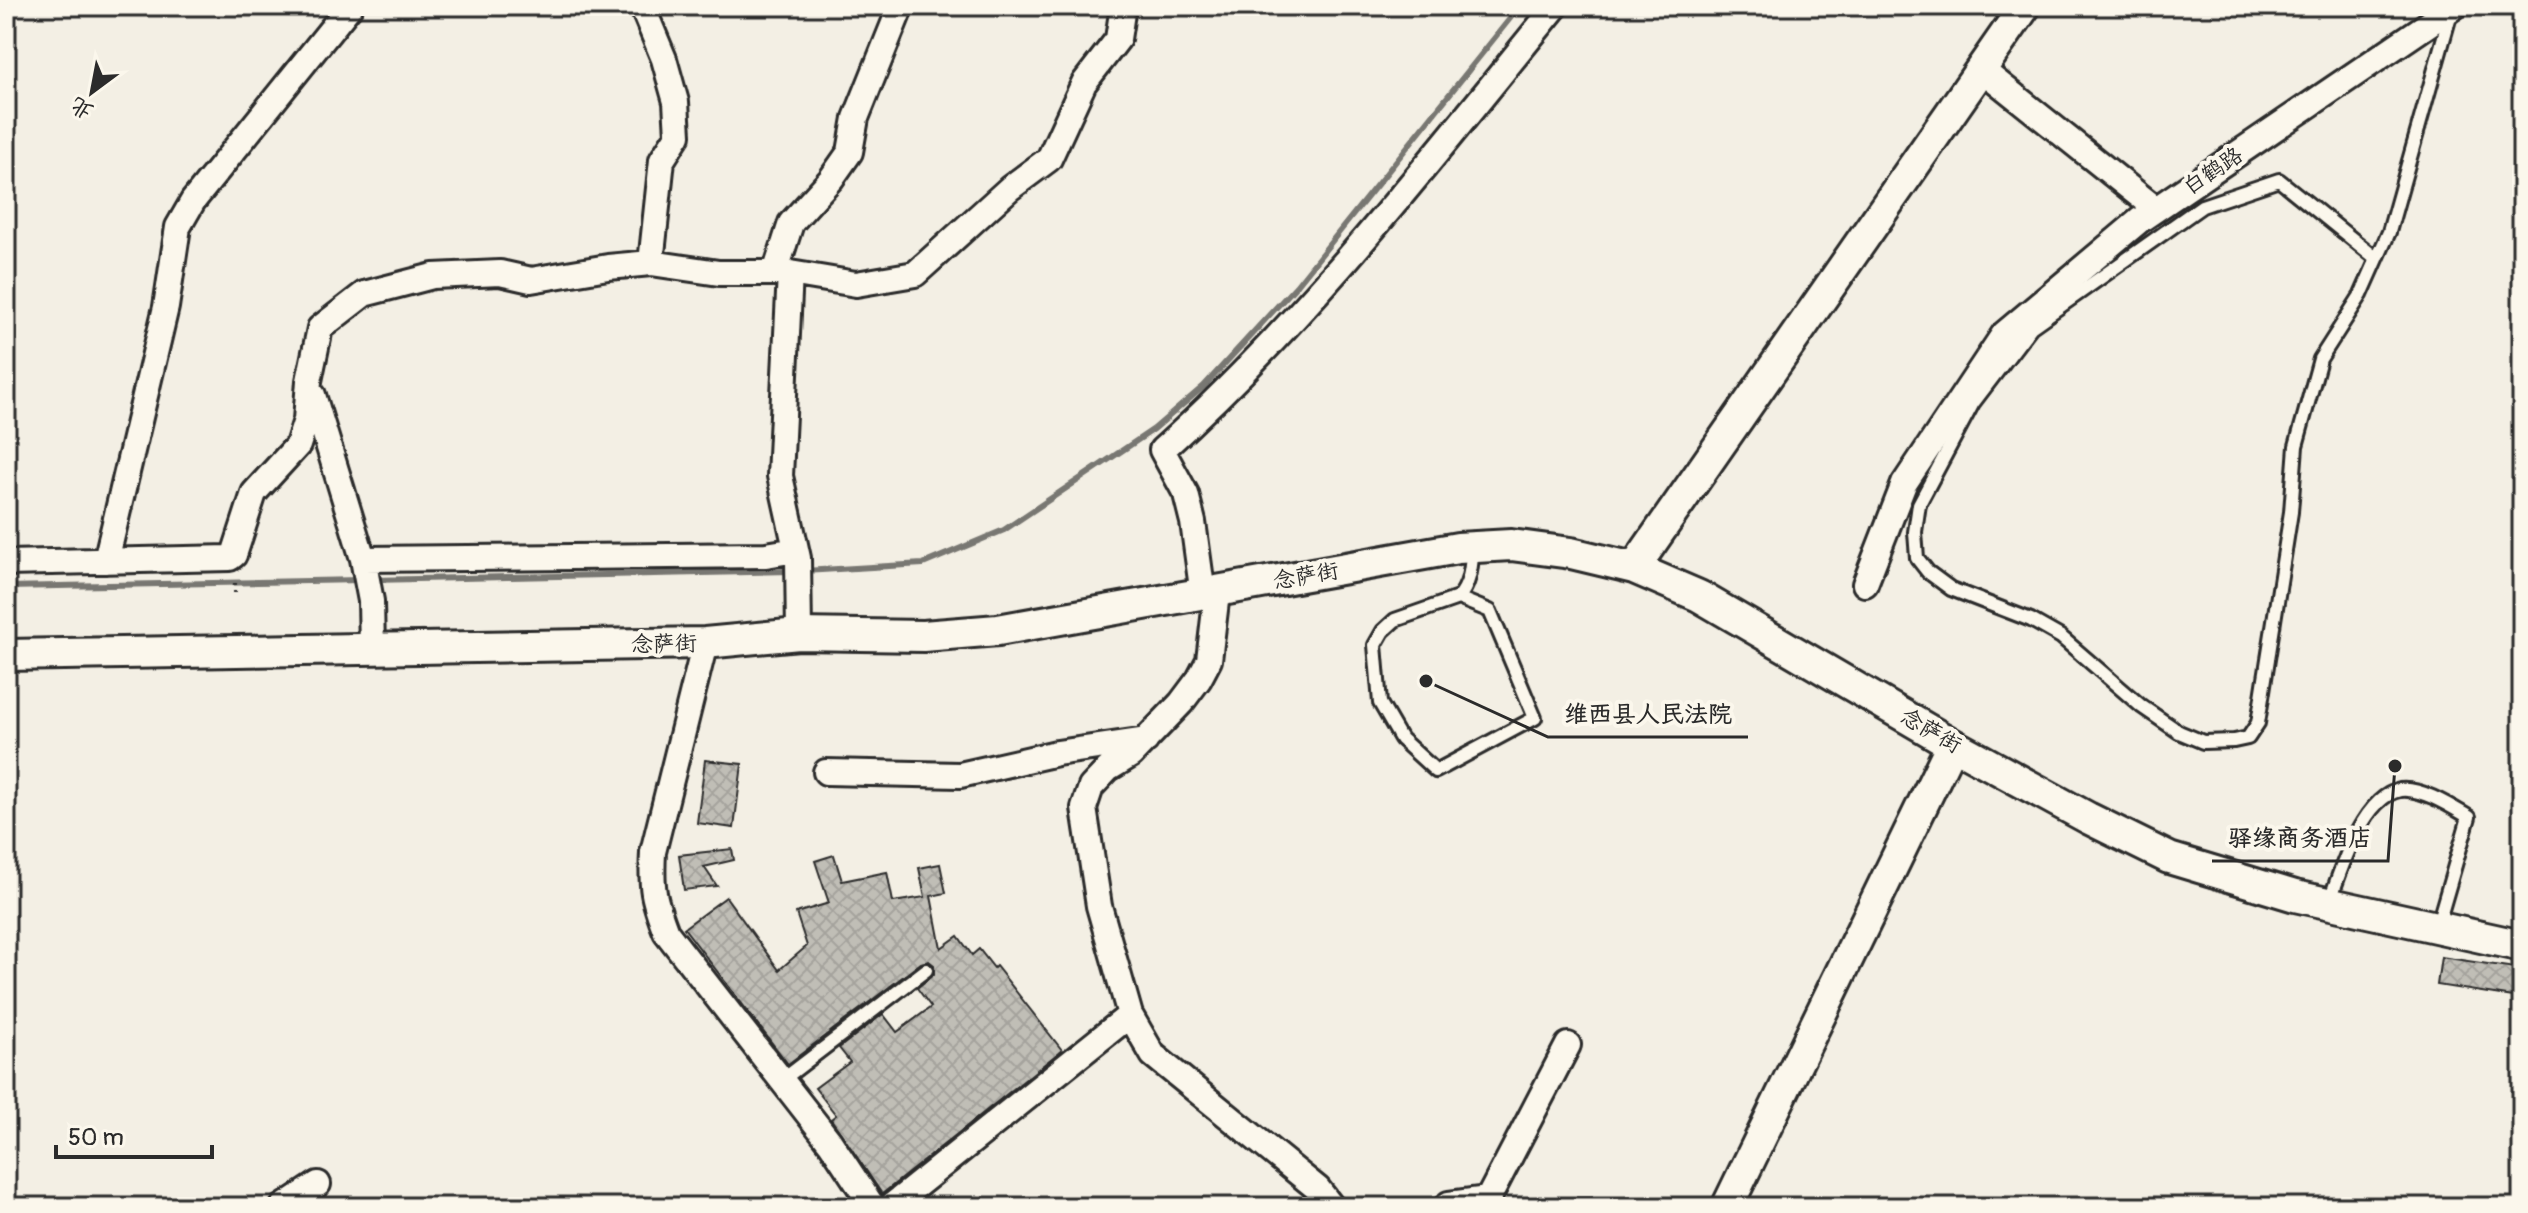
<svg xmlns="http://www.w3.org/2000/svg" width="2528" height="1213" viewBox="0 0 2528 1213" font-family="Pangolin,'LXGW WenKai TC',sans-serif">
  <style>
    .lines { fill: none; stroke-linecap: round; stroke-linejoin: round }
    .stream { stroke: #787772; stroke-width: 6 }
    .building { fill: url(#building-cross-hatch); stroke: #2b2b2b; stroke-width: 2 }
    .service-casing { stroke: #2b2b2b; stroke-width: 18 }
    .minor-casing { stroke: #2b2b2b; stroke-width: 30 }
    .tertiary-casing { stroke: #2b2b2b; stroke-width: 36 }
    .path { stroke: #2b2b2b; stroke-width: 4; stroke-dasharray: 2 6; stroke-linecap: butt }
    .service { stroke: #fbf7ec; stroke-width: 12 }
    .minor { stroke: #fbf7ec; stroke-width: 24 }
    .tertiary { stroke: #fbf7ec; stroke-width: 30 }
    .labels { text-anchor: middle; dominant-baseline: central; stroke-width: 8; stroke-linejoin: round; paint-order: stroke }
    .street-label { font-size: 22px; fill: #2b2b2b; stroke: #fbf7ec }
    .leader { fill: none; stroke: #2b2b2b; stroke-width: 3 }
    .callout-dot { fill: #2b2b2b; stroke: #fbf7ec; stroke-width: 3 }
    .callout-label { font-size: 24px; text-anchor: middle; font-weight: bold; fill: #2b2b2b; stroke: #fbf7ec; stroke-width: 8; stroke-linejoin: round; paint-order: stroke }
  </style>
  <defs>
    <pattern id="building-cross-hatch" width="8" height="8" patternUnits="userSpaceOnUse" patternTransform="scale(2)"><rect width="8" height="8" fill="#c0beb6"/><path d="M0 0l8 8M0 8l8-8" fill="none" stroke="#a5a39d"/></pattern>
  </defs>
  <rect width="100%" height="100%" fill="#f3efe4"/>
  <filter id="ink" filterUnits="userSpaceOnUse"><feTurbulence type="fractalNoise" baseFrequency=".0125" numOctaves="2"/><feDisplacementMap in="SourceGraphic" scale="16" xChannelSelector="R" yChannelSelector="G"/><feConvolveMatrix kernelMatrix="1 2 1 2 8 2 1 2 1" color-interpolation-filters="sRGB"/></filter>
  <g filter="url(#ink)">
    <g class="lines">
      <path class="stream" d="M804 571 923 564 1004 530 1154 429 1204 386 1296 286 1520 6
        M372 580 793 571
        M6 587 361 580"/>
    </g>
    <path class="building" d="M705 760 742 764 734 828 697 823Z
      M732 849 734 860 704 867 717 886 684 890 679 855Z
      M834 855 842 881 887 872 893 902 925 897 919 868 940 864 946 893 931 896 941 948 958 936 972 955 979 949 994 968 996 966 1062 1050 882 1194 831 1119 836 1115 815 1088 850 1062 839 1048 883 1014 897 1032 931 1007 917 988 934 974V965L929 961 921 963 788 1064 684 928 726 897 779 970 807 946 796 913 829 903 815 861Z
      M2441 957 2522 969 2520 998 2437 985Z"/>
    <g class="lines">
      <g class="service-casing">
        <path id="service" d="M2377 259 2279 180 2202 206 2031 327 1973 403 1919 504 1915 532 1917 558 1928 572 1951 589 2031 620 2061 637 2141 706 2179 732 2203 742 2234 741 2248 738 2258 723 2291 512 2296 446 2320 359 2361 295 2389 232 2451 12
          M1458 598 1490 611 1535 718 1436 771 1401 739 1380 703 1375 645 1383 631 1395 620 1458 598C1471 584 1471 565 1473 547
          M2329 903C2340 872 2362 797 2400 790 2421 787 2452 807 2469 817L2437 927
          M781 1081 926 970"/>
      </g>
      <g class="minor-casing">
        <path id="minor" d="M642 6 664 59 676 102 678 135 662 160 651 263
          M1981 69 2156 209
          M775 273 791 223 831 179 850 152 856 118 901 6
          M790 273 780 476 798 558 799 634
          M313 395 363 559 371 601 372 649
          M363 559 766 555 796 550
          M106 561 166 307 178 227 193 201 350 6
          M6 563 230 558 234 555 254 493 298 445 306 420 309 381 320 328 364 294 433 276 500 273 531 280 608 267 651 263 719 273H790L856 284 915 274 1010 188 1049 159 1084 83 1118 39 1123 6
          M1865 584 1904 484 2004 334 2140 220 2455 6
          M1217 593 1209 660 1199 679 1181 703 1131 755 1108 769 1091 787 1084 808 1099 906 1130 1015 1153 1055 1318 1189 1332 1207
          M1203 595 1193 522 1186 494 1162 450C1309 318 1431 159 1556 6
          M705 643 653 852C651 888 653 898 666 932L830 1142 873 1207
          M826 772 960 775 1057 753 1146 740
          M283 1207 318 1184
          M890 1207 1130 1015
          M1447 1207 1449 1204 1488 1199 1568 1045"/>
      </g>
      <g class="tertiary-casing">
        <path id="tertiary" d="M1634 568 2025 6
          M6 655 705 643 799 634 923 636 998 630 1458 548 1511 545 1571 553 1634 568 1699 596 1952 744 2088 818 2169 858 2295 896 2522 946
          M1727 1207 1952 744"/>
      </g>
      <path class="path" d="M235 593V579"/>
      <use href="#service" class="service"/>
      <use href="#minor" class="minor"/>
      <use href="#tertiary" class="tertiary"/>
    </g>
  </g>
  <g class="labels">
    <g class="street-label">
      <text transform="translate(2213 171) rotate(-34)">白鹤路</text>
      <text transform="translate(1306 576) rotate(-10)">念萨街</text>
      <text transform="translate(664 644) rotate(-1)">念萨街</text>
      <text transform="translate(1931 731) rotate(30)">念萨街</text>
    </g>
  </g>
  <path class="leader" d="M1426 681L1548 737H1748M2395 766L2388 861H2212"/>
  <g class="callout-dot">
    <circle cx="1426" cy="681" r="8"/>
    <circle cx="2395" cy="766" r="8"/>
  </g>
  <g class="callout-label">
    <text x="1648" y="722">维西县人民法院</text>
    <text x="2300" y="846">驿缘商务酒店</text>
  </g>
  <rect width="2528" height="1213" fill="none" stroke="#fbf7ec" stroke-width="32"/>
  <rect x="16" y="16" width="2496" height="1181" fill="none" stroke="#2b2b2b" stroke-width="3" filter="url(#ink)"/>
  <g transform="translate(92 92) rotate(212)" stroke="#fbf7ec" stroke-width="6" paint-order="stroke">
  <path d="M0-6L14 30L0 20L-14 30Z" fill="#2b2b2b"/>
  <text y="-12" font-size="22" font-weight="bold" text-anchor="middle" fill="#2b2b2b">北</text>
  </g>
  <path d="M56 1145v12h156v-12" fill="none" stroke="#2b2b2b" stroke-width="4"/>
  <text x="68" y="1145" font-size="24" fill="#2b2b2b" stroke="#fbf7ec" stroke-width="6" paint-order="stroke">50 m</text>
</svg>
